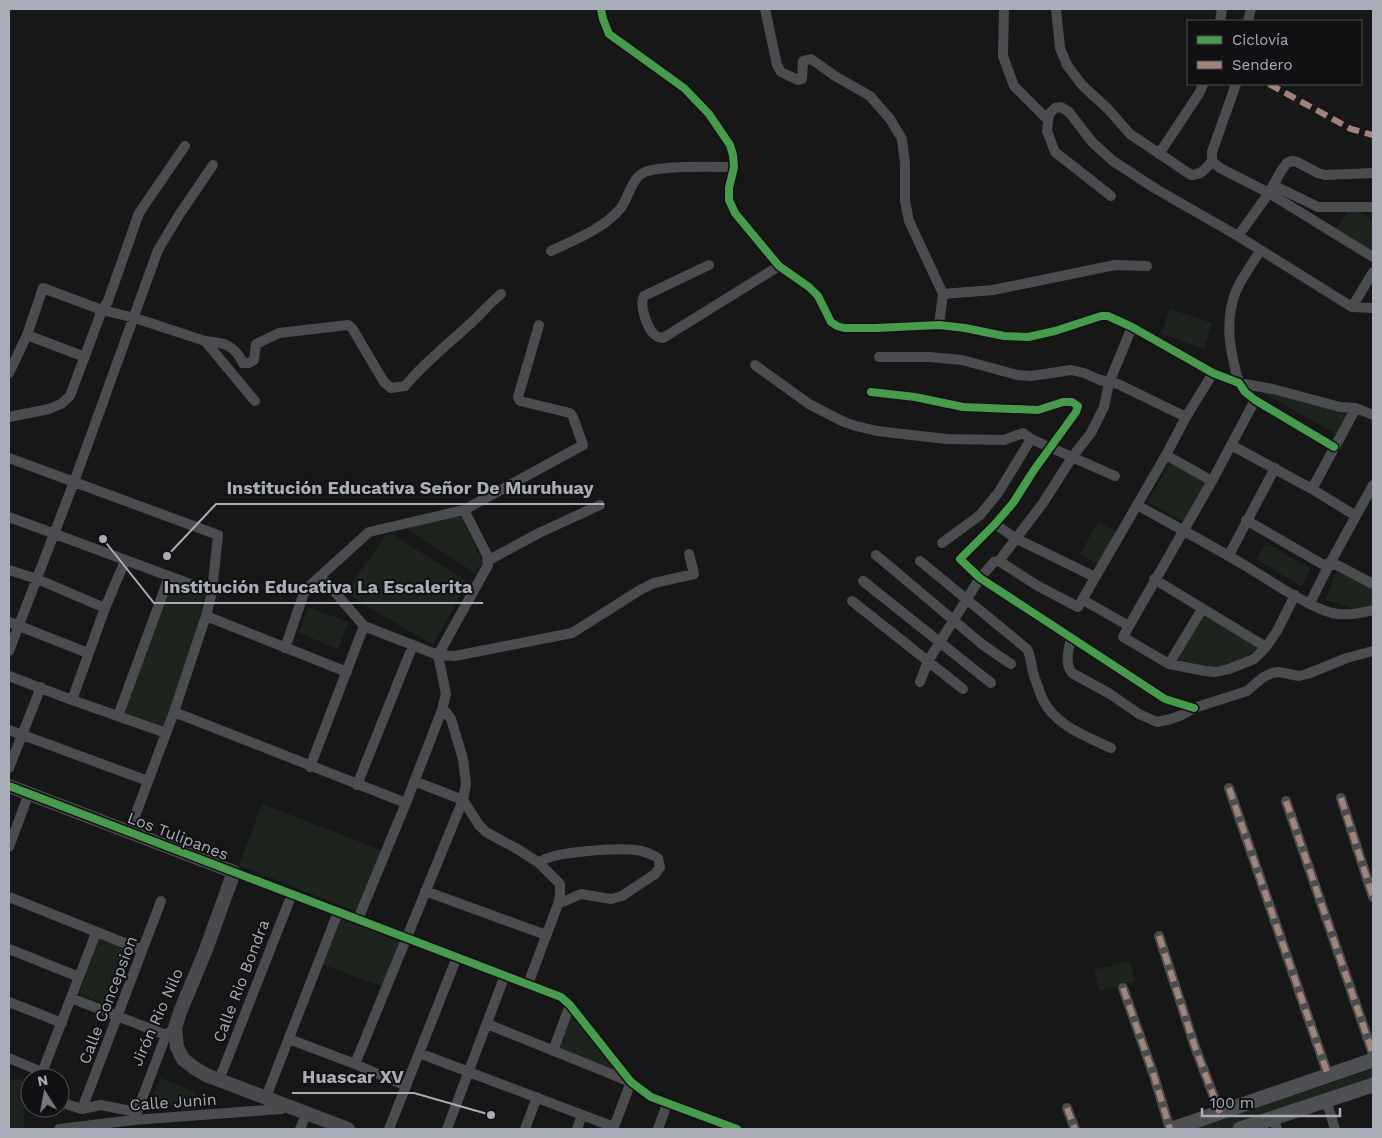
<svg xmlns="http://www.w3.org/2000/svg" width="1382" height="1138" viewBox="0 0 1382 1138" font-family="'Work Sans',sans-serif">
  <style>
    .green { fill: #1d241e }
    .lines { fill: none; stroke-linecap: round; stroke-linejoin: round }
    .street { stroke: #4b4c50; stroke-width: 10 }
    .secondary { stroke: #4a4a4e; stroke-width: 14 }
    .primary { stroke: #4d4f52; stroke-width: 15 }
    .quiet { stroke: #a18479; stroke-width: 6; stroke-dasharray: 12 6; stroke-linecap: butt }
    .cycleway-casing { stroke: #111113; stroke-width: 11 }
    .cycleway { stroke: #469c4c; stroke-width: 8 }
    .labels { text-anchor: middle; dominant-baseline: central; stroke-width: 4; stroke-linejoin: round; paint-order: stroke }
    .street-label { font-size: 16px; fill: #a8adb8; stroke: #111113 }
    .leader { fill: none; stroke: #a8adb8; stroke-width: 2 }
    .callout-dot { fill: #a8adb8; stroke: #111113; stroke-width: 2 }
    .callout-label { font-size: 18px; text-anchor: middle; font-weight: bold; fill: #a8adb8; stroke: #111113; stroke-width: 4; stroke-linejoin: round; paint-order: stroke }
  </style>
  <rect width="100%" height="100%" fill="#171717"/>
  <path class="green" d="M1349 209 1355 210 1373 220V252L1336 229Z
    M1170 309 1212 323 1204 349 1161 334Z
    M1254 388 1359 410 1344 438Z
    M1171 461 1209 482 1186 523 1147 502Z
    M460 513 483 562 475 573 407 529Z
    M1098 522 1117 532 1098 564 1080 554Z
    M392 534 468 582 433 645 345 593 385 536Z
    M1266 543 1311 569 1301 586 1256 559Z
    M1338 568 1373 587V607L1354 609 1325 600Z
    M172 580 205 591 197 632 163 728 122 715Z
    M308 607 348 622 338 649 299 633Z
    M1202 611 1262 646C1250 653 1237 663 1224 667 1209 671 1191 666 1176 664Z
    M262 804 381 850 357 912 239 865Z
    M339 917 400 942 383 987 322 964Z
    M100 938 133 950 113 1007 79 994Z
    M1130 961 1135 982 1099 991 1094 970Z
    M571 1012 622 1074 556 1048Z
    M1373 1069V1081L1232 1129H1192Z
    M160 1078 196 1092 188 1111 153 1097Z
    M23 1079 24 1129H9V1080Z"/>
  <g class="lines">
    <path class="street" d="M601 9 603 19 609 34 684 88 709 114 730 145 733 155 734 167 729 188V200L735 213 779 266 809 287 818 296 831 322 837 326 844 328H876L939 325 965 328 1004 336 1028 337 1055 331 1101 316H1108L1132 327 1213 373 1239 383 1245 392 1255 400 1334 447
      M765 9 777 65 781 72 798 80 802 79 803 61 811 59 835 76 870 96 890 119 902 139 905 163V201L909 221 943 294 939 325
      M1004 9 1003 56 1014 86 1048 120
      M1056 9 1060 48 1067 65 1082 85 1108 109 1130 134 1191 175C1202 175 1206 168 1212 161
      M1220 21 1222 9
      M1248 21 1251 9
      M1236 84 1212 152V161L1220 168 1269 193 1373 257
      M1159 154 1200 92 1203 84
      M1273 185 1318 207H1373
      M1111 196 1055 152 1047 131 1049 114 1055 108 1061 107 1069 112 1092 142 1113 161 1156 189 1238 236 1352 307 1373 308
      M1238 236 1269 193 1281 171 1287 163 1292 161 1297 162 1318 173 1325 175 1373 173
      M551 251C574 240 603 229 620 209 629 198 631 178 645 172 661 165 714 167 734 167
      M1260 251C1252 264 1242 277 1236 291 1224 322 1230 352 1239 383L1273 389 1340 407 1356 408 1373 415
      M709 265 644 296C639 304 647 329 655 335 658 338 659 337 663 338L779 266
      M943 294 993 290 1115 265 1147 266
      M1352 307 1373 272
      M27 335 85 357
      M205 341C224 343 234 344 243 363H249L254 360 256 344 279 333 348 325 352 328 384 382 391 388 405 386C424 363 448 344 470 324 481 314 490 303 501 294
      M879 357H929L962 360 1017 375 1031 376 1071 370 1084 373 1100 380 1118 384 1186 417
      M755 365 809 404 844 422 856 426 877 431 946 439 1004 440 1023 433 1031 439 1115 476
      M9 373 27 335 43 288 102 310 135 318 205 341 255 401
      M871 392 915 397 963 407 1038 410 1063 402H1072L1078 406 1076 412 1034 470 1013 503 995 524 960 559 980 578 1165 699 1194 708
      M9 417 49 409 61 404 70 396 102 310 108 301 139 213 185 146
      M1231 445 1312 489 1356 516
      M1166 455 1212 481
      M9 458 218 535 212 592 206 616 174 712 129 832
      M1312 489 1356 408
      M1137 505C1173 525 1209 544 1244 565 1268 579 1306 606 1332 613 1346 616 1359 614 1373 610
      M9 517 212 592
      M1246 520 1322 564 1337 565 1371 583H1373
      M995 524 1015 538 1095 577
      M942 543 980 515 998 493 1031 439
      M876 555 983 645 1011 664
      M1229 555 1275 468
      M489 560 539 533 600 505
      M920 561 1027 649C1032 658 1031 669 1035 679 1038 686 1040 694 1043 700 1056 726 1086 736 1111 748
      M999 561 1038 586 1078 607 1166 455 1186 417 1213 373
      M9 570 37 579 105 608
      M321 576 364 626 438 655 455 656 572 633 640 590 654 583 694 574 689 554
      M1154 579 1266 647
      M863 581 991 683
      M1083 600 1129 626 1123 637 1169 664 1205 671 1216 672 1229 669 1254 659 1266 647 1277 631 1295 595
      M852 601 963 689
      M1310 603 1329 565 1373 485
      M206 616 347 672
      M9 622 88 653
      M1129 626 1212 481 1255 400
      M1071 637C1069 649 1064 663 1072 673L1110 694 1139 714 1157 722 1171 719 1182 715 1194 708 1247 691 1262 678 1272 673 1279 672 1299 676 1307 674 1347 658 1373 651
      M285 648 305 590 369 532 464 510 583 445 573 417 570 413 520 401 518 397 539 325
      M9 651 74 482 158 250 179 215 213 165
      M1169 664 1202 609
      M9 676 72 700 166 733
      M920 682 928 661 980 578 994 562 999 561 1043 503 1073 456 1091 433 1104 407 1109 383 1132 327
      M72 700 105 608 125 561
      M174 712 406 803
      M118 716 169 577
      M9 730 148 781
      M310 767 364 626
      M9 768 41 687
      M414 781 463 800 479 825 486 832 519 850 539 863 560 884V896L557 907 528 984
      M357 785 413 645
      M1229 788 1328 1075
      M1341 798 1373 897
      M1286 801 1373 1054
      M9 847 29 793
      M539 863C550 851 619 848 636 850 644 851 651 854 658 858L660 867 655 874 622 896 611 899 581 894 558 904
      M234 872 561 997 570 1005 631 1082 651 1097 737 1129
      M425 891 546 935
      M9 897 142 950
      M358 919 406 803 442 710 446 694 438 655 488 565 487 555 464 510
      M1159 936 1195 1047 1220 1113
      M9 949 79 977
      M1123 988 1154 1076 1170 1129
      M71 998 166 1035
      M9 1002 62 1023
      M289 1039 355 1064 406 1086
      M553 1051 570 1005
      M419 1053 614 1127 631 1082 487 1024
      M9 1058 42 1072
      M355 1064 463 800 466 784 463 759 451 719 446 712 442 710
      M40 1078 96 933
      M219 1080 292 894
      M266 1097 338 912
      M1326 1100 1335 1129
      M60 1102 82 1109 101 1105 136 1112
      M1067 1108 1075 1129
      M82 1109 161 901
      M1273 1118 1277 1129
      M134 1120 166 1035 175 1028
      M59 1129 134 1120 281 1109 287 1105
      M300 1129 307 1113
      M389 1129 457 957
      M447 1129 505 975
      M525 1129 537 1097
      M577 1129 582 1115
      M658 1129 667 1104"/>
    <path class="secondary" d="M9 786 234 872 205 952 180 1012 175 1028 177 1047 183 1059 193 1067 206 1075 348 1129"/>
    <path class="primary" d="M1172 1129 1373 1060
      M1240 1129 1373 1085"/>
    <path class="quiet" d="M1269 84 1351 129 1373 135
      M1229 788 1328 1075
      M1341 798 1373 897
      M1286 801 1373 1054
      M1159 936 1195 1047 1220 1113
      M1123 988 1154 1076 1170 1129
      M1067 1108 1075 1129"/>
    <g class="cycleway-casing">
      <path id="cycleway" d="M601 9 603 19 609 34 684 88 709 114 730 145 733 155 734 167 729 188V200L735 213 779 266 809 287 818 296 831 322 837 326 844 328H876L939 325 965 328 1004 336 1028 337 1055 331 1101 316H1108L1132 327 1213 373 1239 383 1245 392 1255 400 1334 447
        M871 392 915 397 963 407 1038 410 1063 402H1072L1078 406 1076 412 1034 470 1013 503 995 524 960 559 980 578 1165 699 1194 708
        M9 786 561 997 570 1005 631 1082 651 1097 737 1129"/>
    </g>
    <use href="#cycleway" class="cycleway"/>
  </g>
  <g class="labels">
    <g class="street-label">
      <text transform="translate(178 836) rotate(21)">Los Tulipanes</text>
      <text transform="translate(241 981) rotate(-69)">Calle Rio Bondra</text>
      <text transform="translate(108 1000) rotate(-69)">Calle Concepsion</text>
      <text transform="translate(157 1017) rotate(-66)">Jirón Rio Nilo</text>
      <text transform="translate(173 1102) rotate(-4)">Calle Junin</text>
    </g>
  </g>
  <path class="leader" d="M167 556L216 504H604M103 539L154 603H483M491 1115L414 1093H292"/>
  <g class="callout-dot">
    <circle cx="167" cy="556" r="5"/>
    <circle cx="103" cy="539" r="5"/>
    <circle cx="491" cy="1115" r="5"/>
  </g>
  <g class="callout-label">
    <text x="410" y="494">Institución Educativa Señor De Muruhuay</text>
    <text x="318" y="593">Institución Educativa La Escalerita</text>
    <text x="353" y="1083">Huascar XV</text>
  </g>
  <rect width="1382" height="1138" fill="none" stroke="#a8adb8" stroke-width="20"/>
  <rect x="1187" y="20" width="175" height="65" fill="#111113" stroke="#4d4f55"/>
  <rect x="1197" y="36" width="25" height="8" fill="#469c4c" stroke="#4d4f55"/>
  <text x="1232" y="45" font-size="15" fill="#a8adb8">Ciclovía</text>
  <rect x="1197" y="61" width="25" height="8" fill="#a18479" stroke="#4d4f55"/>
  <text x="1232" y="70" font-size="15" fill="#a8adb8">Sendero</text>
  <g transform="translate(45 1093) rotate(349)"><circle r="24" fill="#111113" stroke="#4d4f55"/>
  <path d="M0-4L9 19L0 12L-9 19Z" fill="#757880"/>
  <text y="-8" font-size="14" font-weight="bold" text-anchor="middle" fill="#a8adb8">N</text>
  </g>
  <path d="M1202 1108v8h138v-8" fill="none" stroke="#a8adb8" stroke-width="2.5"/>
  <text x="1210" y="1108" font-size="15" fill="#a8adb8" stroke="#111113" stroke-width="4" paint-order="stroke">100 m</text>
</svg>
